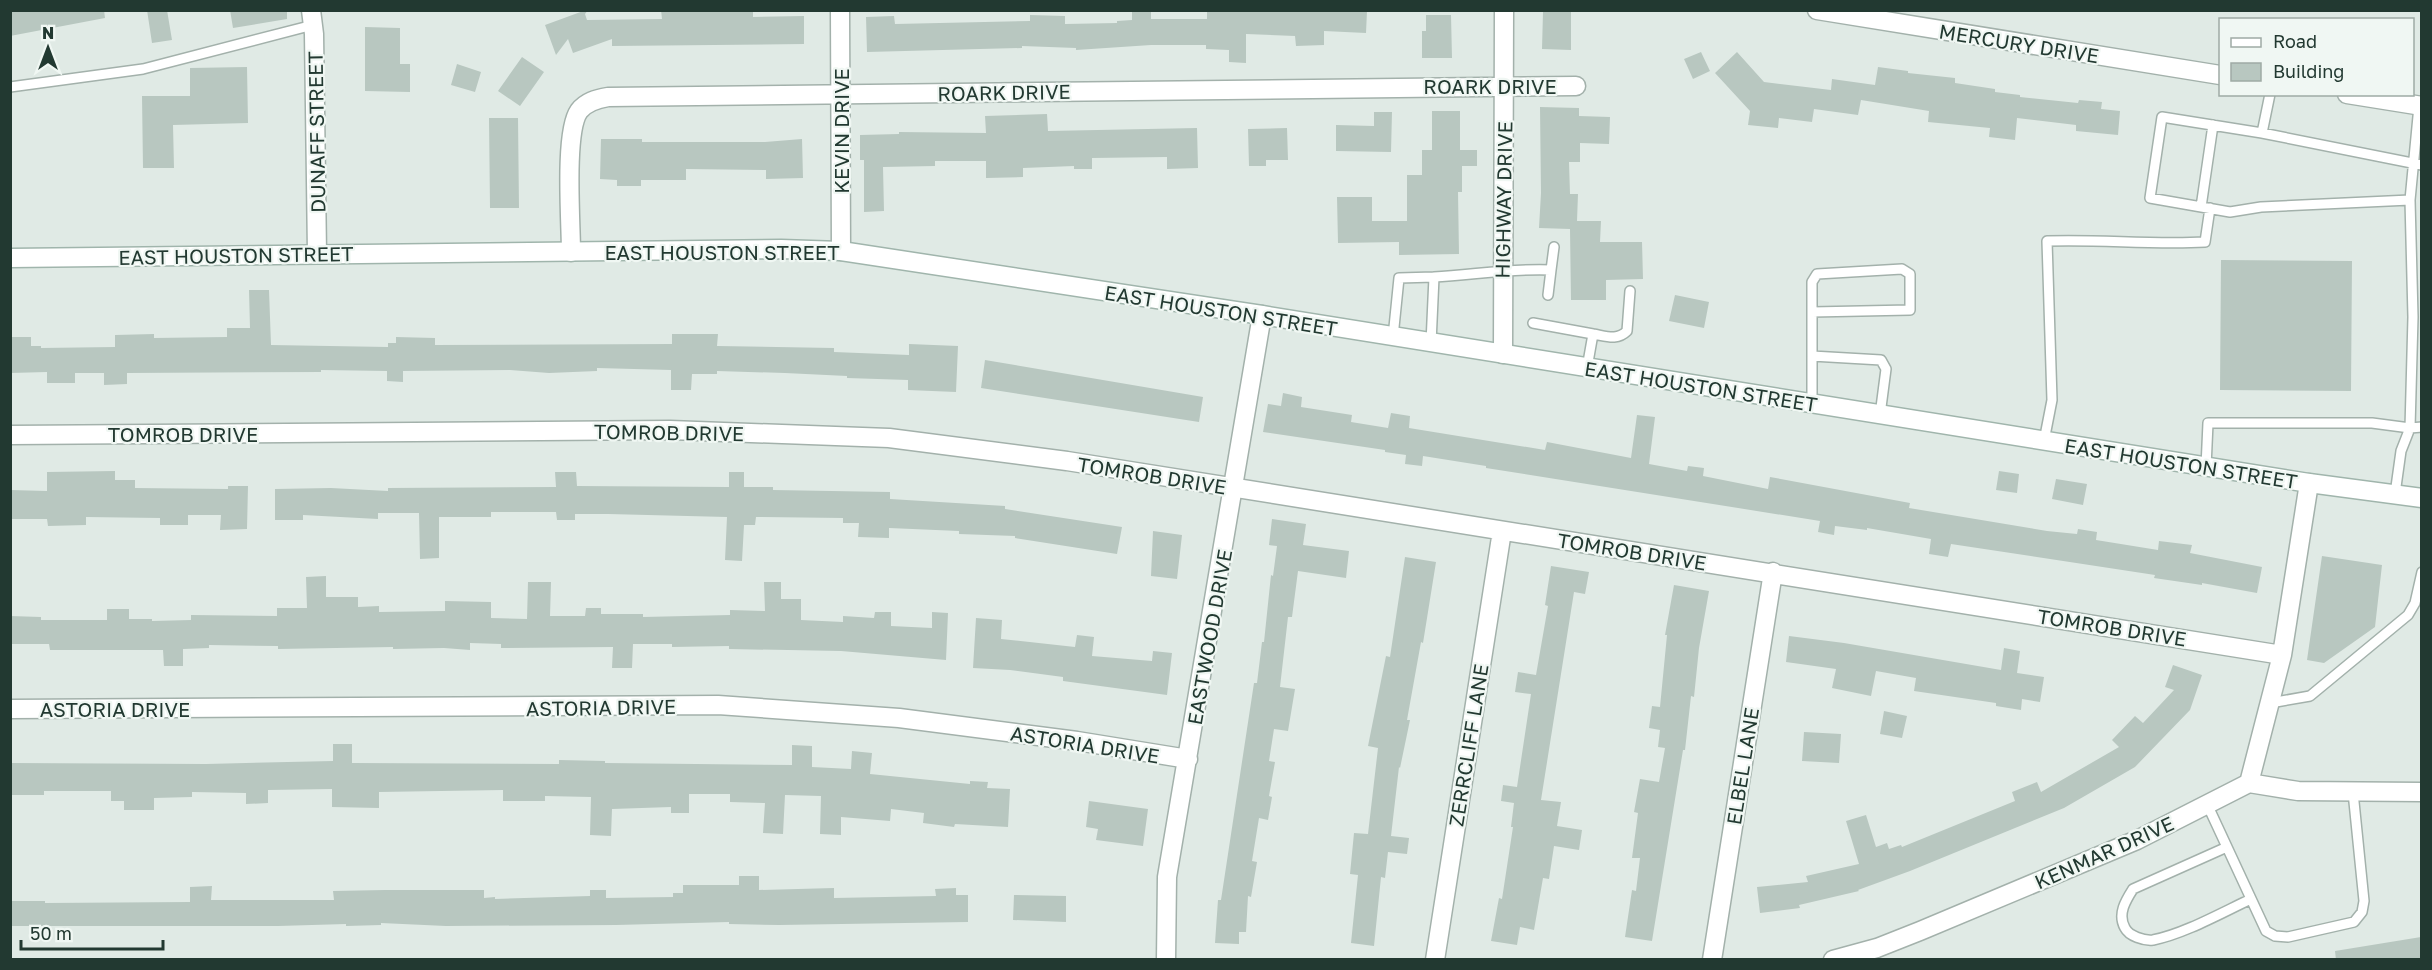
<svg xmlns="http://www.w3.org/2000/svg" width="2432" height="970" viewBox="0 0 2432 970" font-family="'Golos Text',sans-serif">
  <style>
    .building { fill: #b8c7c0 }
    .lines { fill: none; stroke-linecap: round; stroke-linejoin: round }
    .lane-casing { stroke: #a3b1ab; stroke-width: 12 }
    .street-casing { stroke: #a3b1ab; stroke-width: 21 }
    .secondary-casing { stroke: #a0b5ac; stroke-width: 21 }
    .lane { stroke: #fff; stroke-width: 9 }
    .street { stroke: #fff; stroke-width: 18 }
    .secondary { stroke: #fff; stroke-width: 18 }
    .labels { text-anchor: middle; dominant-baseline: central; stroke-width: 4.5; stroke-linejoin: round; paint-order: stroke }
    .street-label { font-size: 20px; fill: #223931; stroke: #f0f7f3 }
  </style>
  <rect width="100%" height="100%" fill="#e0eae5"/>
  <path class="building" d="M10 10H104L105 18 10 36Z
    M147 10H167L172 40 152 43Z
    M230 10H287V19L233 28Z
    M586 10H588L585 14 587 20 662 19 661 10H753V17L804 16V44L612 46V39L573 53 568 39 556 55 545 25Z
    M1132 10H1151V19H1207V10L1367 11 1366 33 1324 31V45L1296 46 1295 36 1246 34V63L1229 62V50L1206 49V45H1151L1076 50V48L1022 46V48L867 52 866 17 894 16 895 24 1030 21V15L1065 16V24L1117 23V21L1132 20Z
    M1543 12H1571V50L1542 49Z
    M1426 15H1451L1452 58H1422V31H1426Z
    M365 27 400 28V64H410V92L365 91Z
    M1701 52 1710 71 1693 79 1684 59Z
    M1737 52 1764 82 1831 90 1832 79 1875 85 1878 67 1908 71V73L1955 78V83L1995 89V92L2020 95V97L2078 103 2079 100 2102 102 2101 109 2120 111 2118 135 2076 131V125L2017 118 2015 140 1989 137 1990 128 1928 122 1929 111 1861 100 1858 115 1814 109 1812 122 1779 118 1778 128 1748 125 1750 111 1715 73Z
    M522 57 544 72 520 106 498 91Z
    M457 64 481 72 475 92 451 85Z
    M247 67 248 123 173 125 174 168H143L142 96H190V68Z
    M1540 107 1579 108V116L1610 117 1609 144 1580 143V162H1569L1570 194H1578L1577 221H1601L1600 242H1642L1643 279 1606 280V300H1571L1570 229 1539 228 1541 193Z
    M1432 111H1460V150H1477V166H1462V192H1458L1459 254 1399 255V242L1338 243 1337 197H1372V221H1407V175H1422V150H1432Z
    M1374 112H1392L1391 152 1336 151V125L1374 126Z
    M1047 114 1048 131 1197 128 1198 168 1167 169V157L1092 158V169H1074V166L1023 168V177L986 178V161H935V166L883 167 884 211 864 212V160H860V135L899 134V132L986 133 985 116Z
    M489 118H518L519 208H490Z
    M1287 128 1288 160H1266V166H1249L1248 129Z
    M601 139H642V142H765L802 139 803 178 766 179V170L686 169V180H641V186H617V180L600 179Z
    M2221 260 2352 261 2351 391 2220 390Z
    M249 290H269L271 345 388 347V343H396V337L435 338V345L672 344V334H718L717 346 834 348V352L909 355V344L958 346 956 392 908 390V380L847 378V376L785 373 717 371V374H692L691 390H671V370L597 368V371L549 373 510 370 403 371V382L387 381V371L321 370V372L127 373V384L104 385V373H75V383H47V372L10 373V337H31V346H41V348L115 347V335L154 334V338L227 337V328H250Z
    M1675 295 1709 302 1704 328 1669 321Z
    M985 360 1203 397 1199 422 981 388Z
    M1283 393 1302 397 1301 407 1352 415 1351 422 1388 428 1391 413 1410 416 1409 428 1545 450 1547 442 1631 458 1637 415 1655 417 1649 464 1687 471 1688 466 1704 468 1703 476 1768 489 1770 477 1910 503 1909 508 2047 531 2077 534 2078 529 2097 532 2096 540 2158 550 2159 541 2192 545 2190 553 2262 567 2257 593 2202 583V585L2154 578 2155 575 1951 544 1948 557 1929 554 1931 539 1867 528V530L1835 526 1834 535 1818 532 1820 521 1486 468V466L1423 456 1422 466 1405 464 1406 455 1385 452V450L1263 432 1268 404 1281 406Z
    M115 471V480H135V488L228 489V486H248L247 529 220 530 221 515H188V525H160V518L86 517V525L48 526 47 519H10V490L47 491V472Z
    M1999 471 2019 474 2017 493 1996 490Z
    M555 472H576L577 486 729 487V472H744V487H773V490L890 492V499L1005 506V509L1122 527 1117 554 1015 538V536L959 534V531L889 528V538L858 537 859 523H843V518L756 517 755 525H744L742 561 725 560 727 517 608 514H575V520H557L556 512H491V517H439V558L420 559 419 513H378V519L303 515V520H275V489L331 488 388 491V488L556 487Z
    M2056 479 2087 484 2083 505 2052 499Z
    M1272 519 1306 524 1303 545 1349 551 1346 578 1298 571 1292 617H1288L1280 687 1295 689 1288 731 1274 729 1269 761 1275 762 1269 796 1272 797 1268 820 1259 818 1252 861 1257 862 1251 897 1248 896 1246 932H1239V944L1215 943 1218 900H1221L1254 683H1257L1262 642H1264L1271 575 1273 576 1277 546 1269 545Z
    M1153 531 1182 535 1177 579 1151 576Z
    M2322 556 2382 565 2375 627 2324 663 2307 660Z
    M1405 557 1436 562 1423 643 1421 642 1407 720H1410L1400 768 1399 767 1391 836 1409 838 1407 854 1388 852 1385 878 1381 877 1374 946 1351 943 1358 875 1350 874 1354 833 1368 834 1378 748 1368 746 1386 656 1390 657Z
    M1551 566 1589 572 1585 594 1574 592 1541 800 1561 802 1557 826 1582 830 1579 850 1554 846 1549 879 1543 878 1534 930 1520 927 1517 945 1491 941 1499 898 1502 899 1513 827H1511L1514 803 1501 801 1503 785 1517 787 1531 694 1515 692 1518 672 1536 675 1548 606 1545 605Z
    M326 576V597H358V607L379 606V612L445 611V601L491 602V618L527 619 528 582H551L550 616H585L586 608H601V614H643V617L730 615V610L765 611 764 582H781V599H801V620L843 622V616L874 618 875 612H891V626L932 628V612L948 613 946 660 841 651 729 649V646L672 647V644H633L632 668H612L613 647 501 648V644L470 643V650L444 648 393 649V647L278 649V646L209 645V648L183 649V666H164L163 650H50L49 644H10V616L41 617V620H107V609H129V619H152V621L191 620V615L277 616V608H307L306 577Z
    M1674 585 1709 591 1699 648 1694 697 1691 696 1685 750H1683L1652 941 1625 937 1632 890 1636 891 1640 858H1632L1638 813 1634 812 1640 779 1659 782 1665 748 1658 747 1660 730 1649 728 1652 706 1660 707 1667 635H1665Z
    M976 618 1002 620 1001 639 1075 647 1077 635 1094 637 1092 656 1152 661 1153 651 1172 653 1167 695 1063 681V677L1010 670 973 668Z
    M1789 636 1844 643 2001 670 2004 648 2020 651 2017 673 2044 677 2040 702 2022 699 2021 710 1996 706V703L1914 691 1916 678 1876 671 1871 696 1832 688 1836 669 1786 662Z
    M2173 665 2202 675 2190 710 2135 767 2064 808 1910 871 1858 890 1859 891 1799 905 1800 908 1760 913 1757 887 1808 882 1806 876 1859 864 1846 821 1866 815 1876 847 1887 843 1889 849 1901 845 1902 847 2015 801 2012 792 2037 782 2041 792 2119 747 2112 740 2135 716 2143 723 2174 690 2165 687Z
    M1884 711 1907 716 1902 738 1880 734Z
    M1804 732 1841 734 1839 763 1802 761Z
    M333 744H352V763L559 764V760L605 761V763L792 765V745L812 746V767L851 769 852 751 872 753 870 774 970 784V781L988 782 987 788 1010 789 1008 827 955 824 954 827 923 823 924 813 891 809 890 821 841 817V835L820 834 821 796 785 795 783 834 763 833 765 803 730 802V794H689V813H671V807L612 809 611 836 590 835 591 797 545 796V801H503V790L379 792V808L332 807V789L268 790V803L246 804V793L192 792V797L154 798V810H124V801H111V791H44V795H10V763L206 764 333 761Z
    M1089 801 1148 809 1143 846 1096 840 1098 829 1086 827Z
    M739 876H759V890L834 888V898L936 896 935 889 956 888V895H968V922L779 925 729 924V922L616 925 446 926 381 923V925L346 926V924L278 926H10V901H45V903L190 902V887L212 886 211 900H334L333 891 385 890H484V898L495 897V899L590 896V890H606V898L673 897V893H683V885H739Z
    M1014 895 1066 896V922L1013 920Z
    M2421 937V960H2336L2335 951Z"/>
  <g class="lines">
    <g class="lane-casing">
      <path id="lane" d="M10 87 143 69 313 25
        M2419 106 2410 200 2413 317 2410 428 2422 427
        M2262 133 2270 94
        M2410 200 2261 207 2230 212 2150 198 2162 117 2262 133 2422 165
        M2201 207 2213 125
        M1551 270 1554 247
        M1812 312 1910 310V274L1902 269 1817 274 1812 282V404
        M1533 323 1593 334
        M1393 337 1399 278 1434 277
        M1431 343 1434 277C1473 275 1513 268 1551 270L1548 295
        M1812 356 1881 360 1886 369 1880 415
        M1587 368 1593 334C1606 336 1617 341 1627 331L1630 291
        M2044 441 2052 400 2047 241C2100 239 2152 245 2205 242L2210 208
        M2206 467 2208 423H2372L2410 428 2401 451 2395 494
        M2270 703 2310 696 2408 615 2415 603 2422 572
        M2207 804 2266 931 2275 936 2288 937 2354 922 2362 912 2364 901 2353 792
        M2227 847 2133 889C2126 900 2117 914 2125 928 2129 936 2144 941 2153 940 2184 934 2223 912 2251 899"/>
    </g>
    <g class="street-casing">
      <path id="street" d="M311 10 314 34 317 254
        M840 10 841 251
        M1817 10 2220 75
        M2347 94 2422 106
        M571 252C571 223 564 132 579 111 586 102 596 99 608 97L1576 86
        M1503 354 1504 10
        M10 435 670 430 889 438 1067 461 2282 655
        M10 709 718 705 899 718 1077 741 1188 759
        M2249 783 2298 791 2422 792
        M1166 960 1167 877 1262 315
        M1435 960 1502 531
        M1712 960 1773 572
        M1833 960 1877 948 1920 931 2137 840 2249 783 2282 655 2309 483"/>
    </g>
    <g class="secondary-casing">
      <path id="secondary" d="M10 258 781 249 841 251 1262 315 2309 483 2422 498"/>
    </g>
    <use href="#lane" class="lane"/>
    <use href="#street" class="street"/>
    <use href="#secondary" class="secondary"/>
  </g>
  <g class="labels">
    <g class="street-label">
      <text transform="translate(2019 43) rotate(9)">MERCURY DRIVE</text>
      <text x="1490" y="86">ROARK DRIVE</text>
      <text transform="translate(1004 92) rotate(-1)">ROARK DRIVE</text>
      <text transform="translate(841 131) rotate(-90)">KEVIN DRIVE</text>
      <text transform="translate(316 132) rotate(-91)">DUNAFF STREET</text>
      <text transform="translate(1503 200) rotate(-89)">HIGHWAY DRIVE</text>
      <text x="722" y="252">EAST HOUSTON STREET</text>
      <text transform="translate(236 255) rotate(-1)">EAST HOUSTON STREET</text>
      <text transform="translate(1221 310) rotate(9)">EAST HOUSTON STREET</text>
      <text transform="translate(1701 386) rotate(9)">EAST HOUSTON STREET</text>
      <text transform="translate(669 432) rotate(1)">TOMROB DRIVE</text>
      <text x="183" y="434">TOMROB DRIVE</text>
      <text transform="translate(2181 463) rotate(9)">EAST HOUSTON STREET</text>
      <text transform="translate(1152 475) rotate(9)">TOMROB DRIVE</text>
      <text transform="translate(1632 551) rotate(9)">TOMROB DRIVE</text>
      <text transform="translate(2112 627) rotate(9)">TOMROB DRIVE</text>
      <text transform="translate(1209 637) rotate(-80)">EASTWOOD DRIVE</text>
      <text transform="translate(601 707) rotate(-1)">ASTORIA DRIVE</text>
      <text x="115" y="709">ASTORIA DRIVE</text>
      <text transform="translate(1085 744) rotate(9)">ASTORIA DRIVE</text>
      <text transform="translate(1468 745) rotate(-81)">ZERRCLIFF LANE</text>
      <text transform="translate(1742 766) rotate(-81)">ELBEL LANE</text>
      <text transform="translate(2104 852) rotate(-24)">KENMAR DRIVE</text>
    </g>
  </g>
  <rect width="2432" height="970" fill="none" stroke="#223931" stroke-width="24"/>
  <rect x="2219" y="18" width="195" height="78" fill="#f0f7f3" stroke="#9eaba5" stroke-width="1.5"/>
  <rect x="2231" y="38" width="30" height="9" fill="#ffffff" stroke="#9eaba5" stroke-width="1.5"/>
  <text x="2273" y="48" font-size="18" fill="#223931">Road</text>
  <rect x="2231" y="63" width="30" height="18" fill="#b8c7c0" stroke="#9eaba5" stroke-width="1.5"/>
  <text x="2273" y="78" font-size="18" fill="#223931">Building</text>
  <g transform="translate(48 48)" stroke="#f0f7f3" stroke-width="4.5" paint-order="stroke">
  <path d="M0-4.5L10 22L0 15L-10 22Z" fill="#223931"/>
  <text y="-9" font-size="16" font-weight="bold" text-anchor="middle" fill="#223931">N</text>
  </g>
  <path d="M21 940v9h142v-9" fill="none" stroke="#223931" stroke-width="3"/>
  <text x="30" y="940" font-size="18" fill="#223931" stroke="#f0f7f3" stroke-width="4.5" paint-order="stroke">50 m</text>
</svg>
